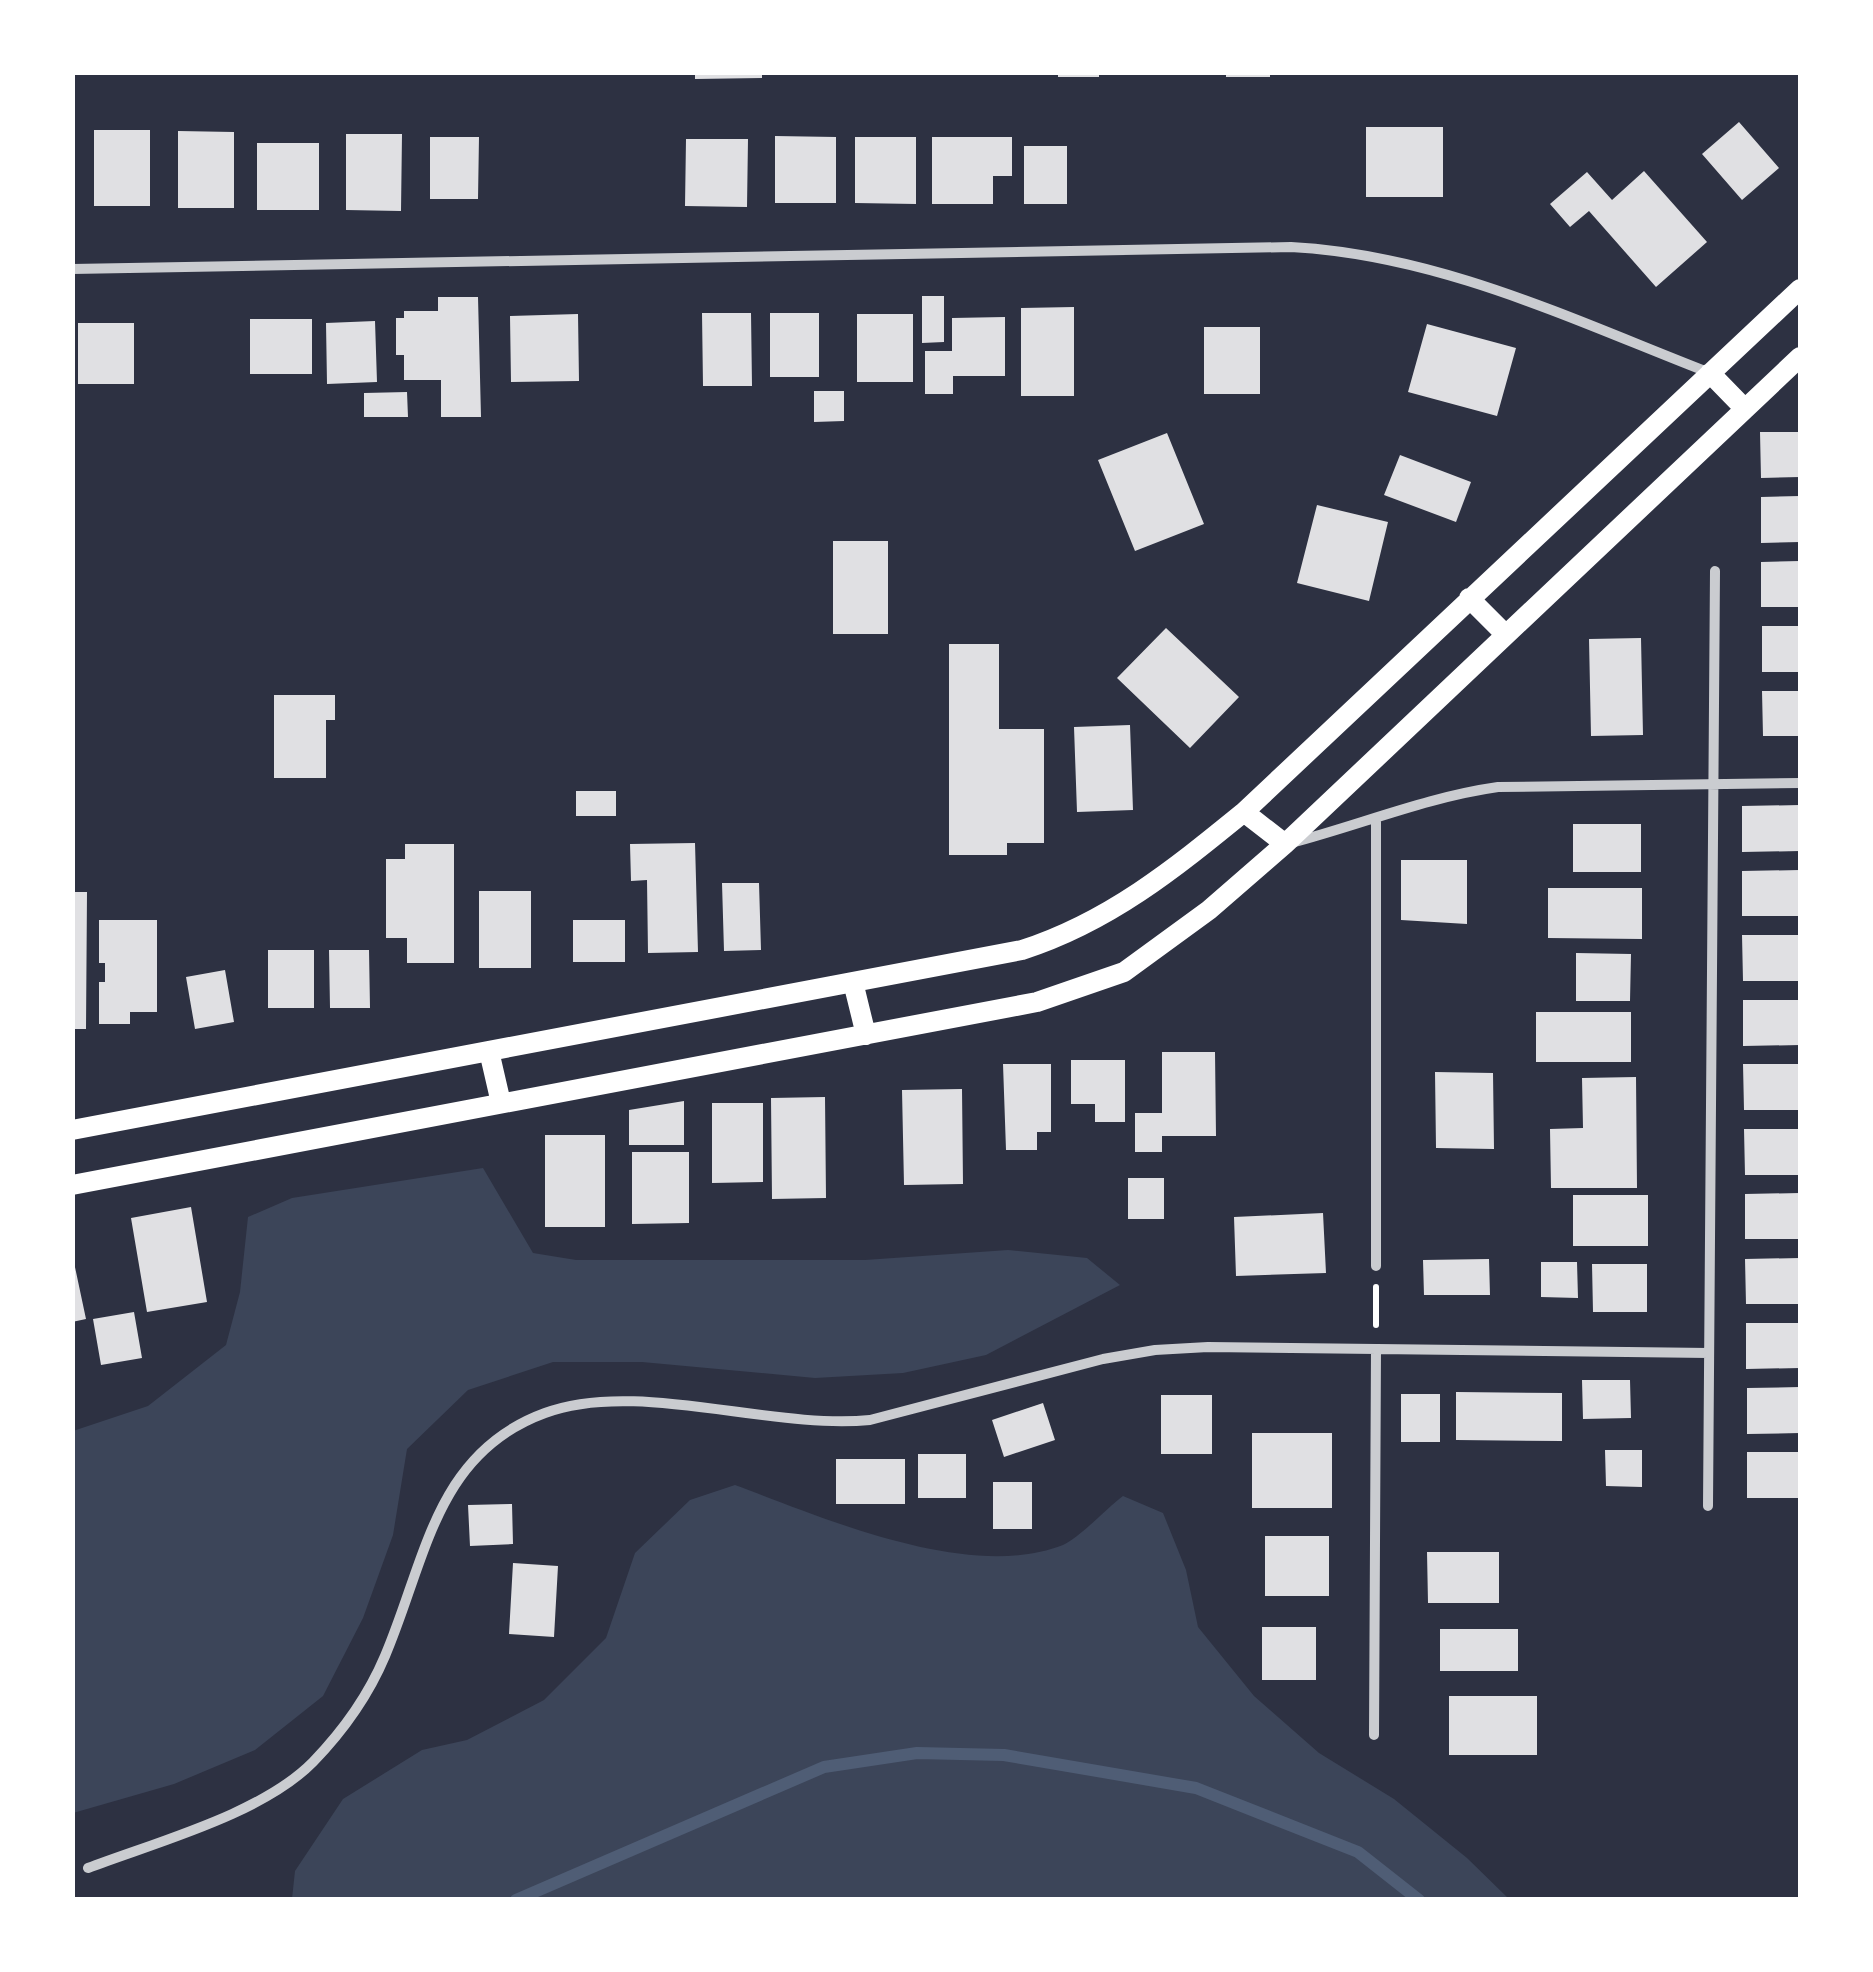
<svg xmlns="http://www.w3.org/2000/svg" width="1873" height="1972" viewBox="0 0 1873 1972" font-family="'Asap Condensed',sans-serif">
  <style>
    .green { fill: #3c4559 }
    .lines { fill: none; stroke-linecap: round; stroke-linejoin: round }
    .stream { stroke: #4f5d75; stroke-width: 12 }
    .building { fill: #e0e0e3 }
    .path { stroke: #fff; stroke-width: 6 }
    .minor { stroke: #caccd0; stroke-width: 10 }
    .secondary { stroke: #fff; stroke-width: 20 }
  </style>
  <rect width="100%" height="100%" fill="#2d3142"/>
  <path class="green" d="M483 1168 533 1253 576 1260H865L1008 1250 1087 1258 1120 1285 986 1355 903 1373 815 1378 642 1362H553L468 1390 407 1449 393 1535 363 1618 323 1696 255 1750 174 1784 73 1813V1431L148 1406 226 1345 240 1292 248 1217 292 1198Z
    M735 1485C824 1518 969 1582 1063 1545 1079 1538 1107 1508 1123 1496L1163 1513 1186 1570 1198 1627 1254 1696 1319 1753 1394 1799 1467 1858 1509 1899H292L295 1871 343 1799 422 1750 467 1740 544 1700 606 1638 635 1553 690 1500Z"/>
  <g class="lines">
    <path class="stream" d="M516 1900 824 1767 917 1753 1004 1755 1196 1788 1358 1852 1419 1900"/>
  </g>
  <path class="building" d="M695 72H762V78L695 79Z
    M1058 72H1099V77H1058Z
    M1226 72H1270V77H1226Z
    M1739 122 1779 168 1742 200 1702 154Z
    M1366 127H1443V197H1366Z
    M94 130H150V206H94Z
    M178 131 234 132V208H178Z
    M346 134H402L401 211 346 210Z
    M775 136 836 137V203H775Z
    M430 137H479L478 199H430Z
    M855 137H916V204L855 203Z
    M932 137H1012V176H993V204H932Z
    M686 139H748L747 207 685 206Z
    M257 143H319V210H257Z
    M1024 146H1067V204H1024Z
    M1644 171 1707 242 1656 287 1589 211 1570 227 1550 204 1587 172 1612 200Z
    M922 296H944V342L922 343Z
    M438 297H478L481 417H441V380H404V355H396V318H404V311H438Z
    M1074 307V396H1021V308Z
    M702 313H751L752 386H703Z
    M770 313H819V377H770Z
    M578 314 579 381 511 382 510 316Z
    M857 314H913V382H857Z
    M1005 317V376H953V394H925V351H952V318Z
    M250 319H312V374H250Z
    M375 321 377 382 327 384 326 323Z
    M78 323H134V384H78Z
    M1427 324 1516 348 1497 416 1408 392Z
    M1204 327H1260V394H1204Z
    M814 391H844V421L814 422Z
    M407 392 408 417H364V393Z
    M1760 432H1800V477L1761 478Z
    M1167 433 1204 524 1135 551 1098 460Z
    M1400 455 1471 482 1456 522 1384 495Z
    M1800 496V542L1761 543V497Z
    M1317 505 1388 522 1369 601 1297 583Z
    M833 541H888V634H833Z
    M1800 561V607H1761V562Z
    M1762 626H1800V672H1762Z
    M1166 628 1239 697 1190 748 1117 678Z
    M1641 638 1643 735 1591 736 1589 639Z
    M949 644H999V729H1044V843H1007V855H949Z
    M1762 691H1800V736H1763Z
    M274 695H335V720H326V778H274Z
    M1130 725 1133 810 1077 812 1074 727Z
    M576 791H616V816H576Z
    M1800 805V851L1742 852V806Z
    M1573 824H1641V872H1573Z
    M695 843 698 952 648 953 647 880 631 881 630 844Z
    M405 844H454V963H407V938H386V859H405Z
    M1401 860H1467V924L1401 920Z
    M1800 870V916H1742V871Z
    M722 883H759L761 950 724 951Z
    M1548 888H1642V939L1548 938Z
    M479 891H531V968H479Z
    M72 892H87L86 1029H72Z
    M99 920H157V1012H130V1024H99V982H105V963H99Z
    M573 920H625V962H573Z
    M1742 935H1800V981H1743Z
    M268 950H314V1008H268Z
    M329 950H369L370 1008H330Z
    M1576 953 1631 954 1630 1001H1576Z
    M225 970 234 1022 195 1029 186 977Z
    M1743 1000H1800V1045L1743 1046Z
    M1536 1012H1631V1062H1536Z
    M1162 1052H1215L1216 1136H1162V1152H1135V1113H1162Z
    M1071 1060H1125V1122H1095V1104H1071Z
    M1003 1064H1051V1132H1037V1150H1006Z
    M1743 1064H1800V1110H1744Z
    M1435 1072 1493 1073 1494 1149 1436 1148Z
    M1636 1077 1637 1188H1551L1550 1129 1583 1128 1582 1078Z
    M962 1089 963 1184 904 1185 902 1090Z
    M825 1097 826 1198 772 1199 771 1098Z
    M684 1101V1145H629V1110Z
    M712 1103H763V1182L712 1183Z
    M1744 1129H1800V1175H1745Z
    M545 1135H605V1227H545Z
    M632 1152H689V1223L632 1224Z
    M1128 1178H1164V1219H1128Z
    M1800 1193V1239H1745V1194Z
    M1573 1195H1648V1246H1573Z
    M191 1207 207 1302 147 1312 131 1218Z
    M1323 1213 1326 1273 1236 1276 1234 1217Z
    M72 1253 86 1319 72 1322Z
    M1800 1258V1304H1746L1745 1259Z
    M1489 1259 1490 1295H1424L1423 1260Z
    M1541 1262H1577L1578 1298 1541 1297Z
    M1592 1264H1647V1312H1593Z
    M134 1312 142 1358 101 1365 93 1319Z
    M1746 1323H1800V1368L1746 1369Z
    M1582 1380H1630L1631 1418 1583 1419Z
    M1800 1387V1433L1747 1434V1388Z
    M1456 1392 1562 1393V1441L1456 1440Z
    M1401 1394H1440V1442H1401Z
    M1161 1395H1212V1454H1161Z
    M1043 1403 1055 1440 1004 1457 992 1420Z
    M1252 1433H1332V1508H1252Z
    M1605 1450H1642V1487L1606 1486Z
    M1747 1452H1800V1498H1747Z
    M918 1454H966V1498H918Z
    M836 1459H905V1504H836Z
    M993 1482H1032V1529H993Z
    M512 1504 513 1544 470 1546 468 1505Z
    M1265 1536H1329V1596H1265Z
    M1427 1552H1499V1603H1428Z
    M513 1563 558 1566 554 1637 509 1634Z
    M1262 1627H1316V1680H1262Z
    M1440 1629H1518V1671H1440Z
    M1449 1696H1537V1755H1449Z"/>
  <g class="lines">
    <path class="path" d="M1376 1287V1325"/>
    <path class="minor" d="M72 269 1291 247C1440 255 1573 320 1710 373
      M1291 843C1360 825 1427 797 1498 787L1800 783
      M1376 1266V821
      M1708 1506 1715 571
      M1374 1735 1376 1349
      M88 1868C156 1842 262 1814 313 1762 342 1732 369 1694 385 1656 426 1560 435 1453 545 1413 636 1379 770 1430 870 1420L1103 1359 1155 1350 1208 1347 1709 1353"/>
    <path class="secondary" d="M1710 373 1745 409
      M1469 598 1505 634
      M1244 812 1285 844
      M853 982 866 1035
      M489 1051 501 1103
      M72 1130 1022 950C1109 922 1174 869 1244 812L1800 289
      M72 1185 1037 1002 1124 972 1209 910 1285 844 1800 357"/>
  </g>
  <rect width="1873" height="1972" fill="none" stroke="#ffffff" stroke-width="150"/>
</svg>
